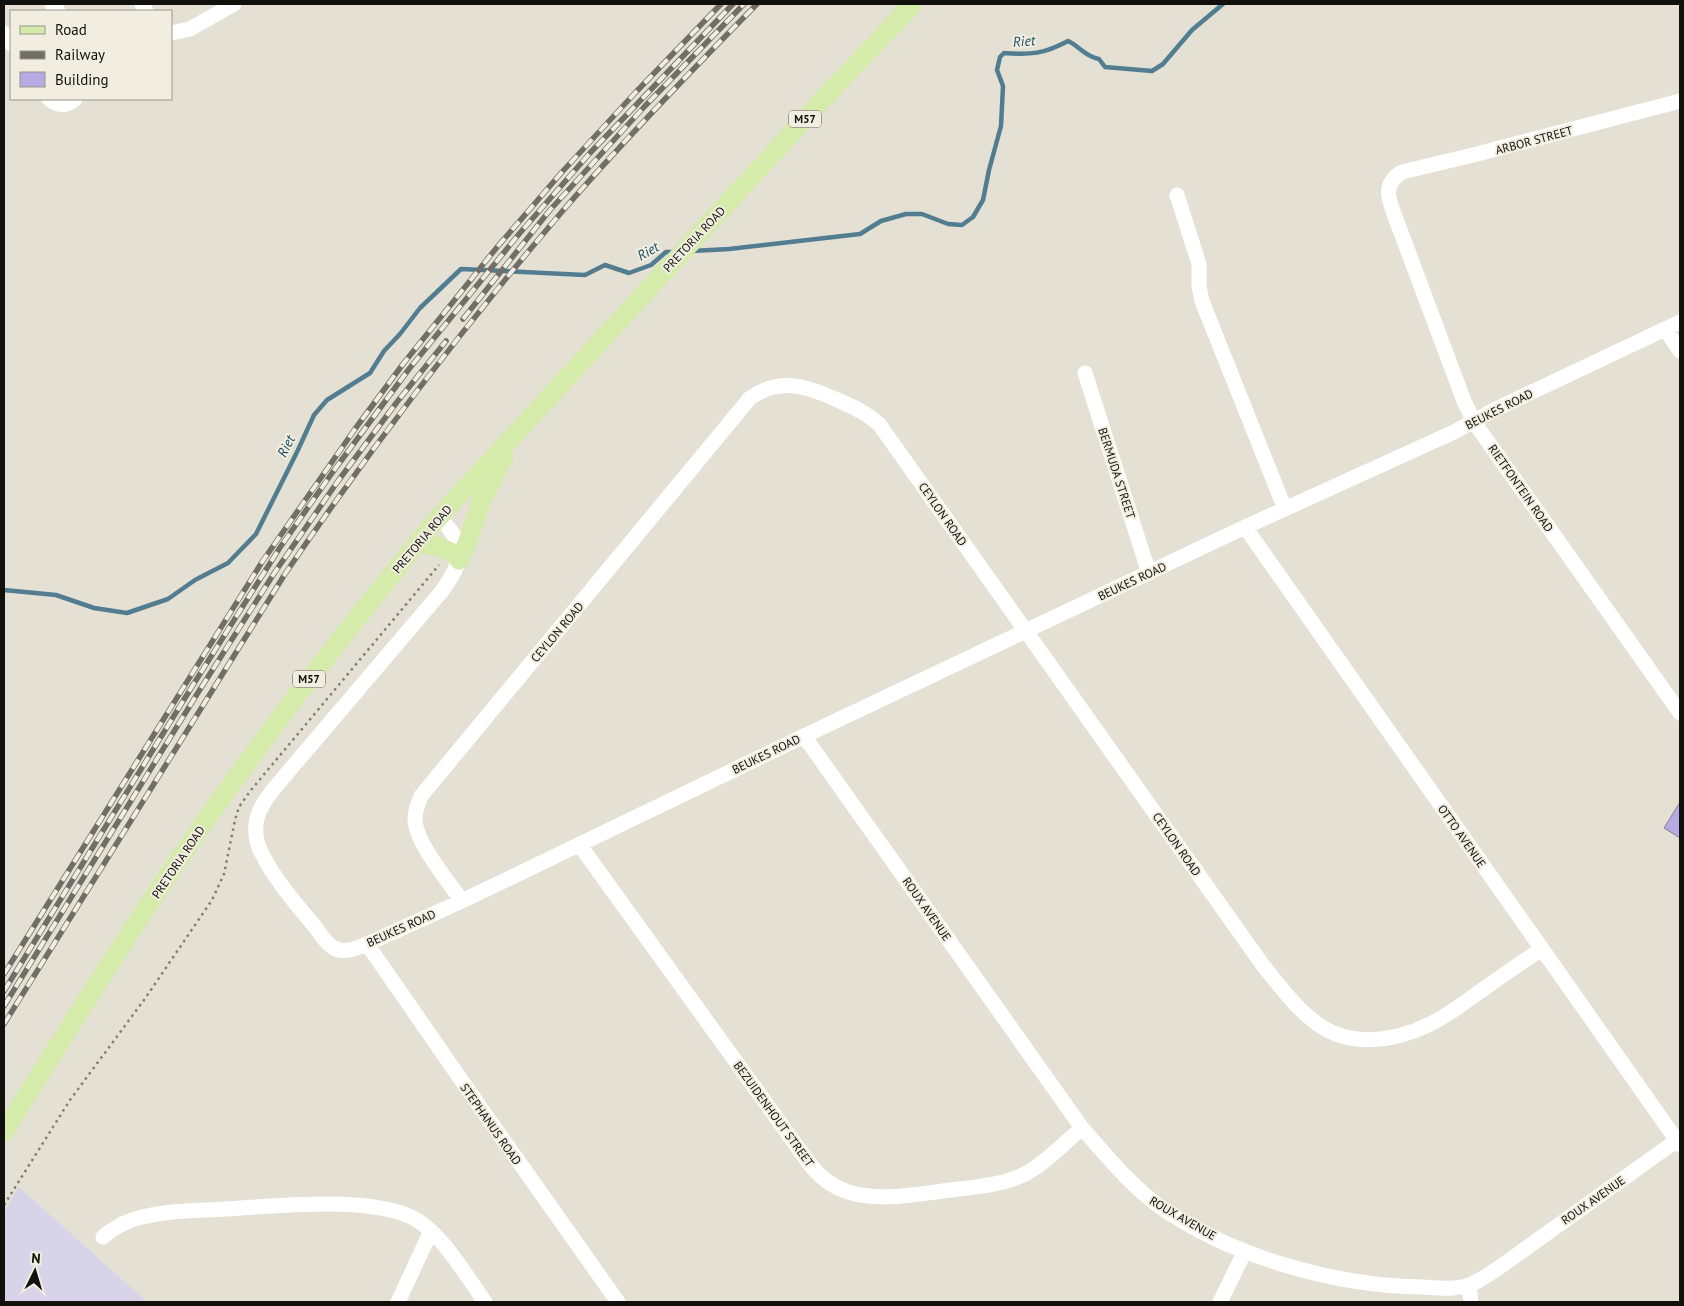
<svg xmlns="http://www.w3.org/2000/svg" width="1684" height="1306" viewBox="0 0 1684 1306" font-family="'PT Sans',sans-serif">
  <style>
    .education { fill: #d7d4ea }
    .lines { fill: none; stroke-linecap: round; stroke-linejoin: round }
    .stream { stroke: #527d91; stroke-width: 4.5 }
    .building { fill: #b5abe2; stroke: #86848f }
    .path { stroke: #807e75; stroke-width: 2.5; stroke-dasharray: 2.5 4; stroke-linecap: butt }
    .minor { stroke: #fff; stroke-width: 15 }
    .major { stroke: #d4ebaa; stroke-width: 19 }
    .rail-casing { stroke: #706e66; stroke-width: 5.5 }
    .rail { stroke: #f1eee1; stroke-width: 4; stroke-dasharray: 11; stroke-linecap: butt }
    .labels { text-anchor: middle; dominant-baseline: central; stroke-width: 4; stroke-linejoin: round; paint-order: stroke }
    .shield { fill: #f1eee1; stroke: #54534c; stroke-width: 1 }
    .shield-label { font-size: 11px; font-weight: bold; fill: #11100c }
    .street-label { font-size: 12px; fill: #11100c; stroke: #f1eee1 }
    .water-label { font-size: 14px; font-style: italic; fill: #1c4f64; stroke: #f1eee1 }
  </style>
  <rect width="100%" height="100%" fill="#e4e1d4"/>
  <path class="education" d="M19 1187 147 1302H4V1212Z"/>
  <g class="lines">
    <path class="stream" d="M692 251 729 249 860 234 881 221 906 214H922L948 224 962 225 973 217 983 200 989 170 1001 126 1003 86 997 70 1000 57 1004 53C1031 55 1044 54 1068 41 1079 46 1086 57 1099 59L1105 67 1152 71 1163 64 1192 30 1223 4
      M4 590 56 595 94 608 127 613 168 599 195 580 228 563 256 534 297 452 314 415 327 400 370 373 384 351 400 334 420 308 461 269 585 275 605 265 629 273 651 265 666 252H674"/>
  </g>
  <path class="building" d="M1680 802V838L1664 828Z"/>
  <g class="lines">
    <path class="path" d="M4 1205 70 1100 144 1000 212 900 224 874 235 820 239 807 251 790 439 565"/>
    <path class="minor" d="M52 4 58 11
      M142 4 146 11
      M4 33 11 44
      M171 33 190 29 234 4
      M49 99C58 107 67 106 75 99
      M1680 101 1473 155 1402 172C1381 185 1389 201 1396 219L1464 401 1474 422 1680 713
      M1177 195 1199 264V286L1202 301 1285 509
      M1665 329 1680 351
      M1085 373 1149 573
      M439 517C467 546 464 560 442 591L288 772C276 787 258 804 256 824 255 834 257 845 262 854 275 880 297 905 316 928 321 935 326 944 334 948 344 954 357 948 367 944L462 901 804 736 1245 527 1454 432 1494 410 1680 322
      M1245 527 1680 1145
      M804 736 1082 1128C1106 1155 1129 1184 1159 1206 1232 1257 1335 1286 1423 1287 1437 1288 1455 1290 1469 1285 1486 1279 1516 1255 1532 1244 1581 1209 1631 1173 1680 1138
      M579 844 809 1163C819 1177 831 1186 848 1192 880 1202 918 1194 951 1190 976 1187 1003 1185 1025 1174 1046 1163 1064 1143 1082 1128
      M462 901C448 881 415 842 415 819 415 811 418 804 421 796L750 398C781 376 810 387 842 402 856 408 868 414 879 424L1262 964C1279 985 1296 1009 1319 1025 1351 1047 1393 1042 1428 1025 1448 1016 1466 1001 1485 988 1503 975 1522 962 1542 949
      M367 944 480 1107 618 1302
      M103 1237C112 1229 121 1224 132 1220 161 1210 196 1211 226 1209 276 1206 366 1196 411 1217 440 1230 467 1277 485 1302
      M1469 1285 1471 1302
      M398 1302 431 1231
      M1220 1302 1245 1251"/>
    <path class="major" d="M417 544 438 546 459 556
      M459 560 467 544 481 502 504 457
      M4 1132C62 1039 120 946 182 855 261 738 349 626 439 517L826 96 913 4"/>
    <g class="rail-casing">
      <path id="rail" d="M463 319 550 210 645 106 744 4
        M4 974 262 562 355 429 403 364 498 246 562 172 635 93 721 4
        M4 991 193 685 279 549 332 473 409 369 519 234 590 153 733 4
        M4 1006 199 691 275 572 338 481 397 402 446 341
        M4 1024 285 574C370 449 462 329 560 214 623 141 690 72 757 4"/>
    </g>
    <use href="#rail" class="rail"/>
  </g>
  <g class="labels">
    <g class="shield">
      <rect x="789" y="110.5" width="32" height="17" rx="4"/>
      <rect x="293" y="670.5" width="32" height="17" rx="4"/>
    </g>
    <g class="shield-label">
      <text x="805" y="119">M57</text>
      <text x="309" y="679">M57</text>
    </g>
    <g class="street-label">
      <text transform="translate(1534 140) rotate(-15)">ARBOR STREET</text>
      <text transform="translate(694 239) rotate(-47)">PRETORIA ROAD</text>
      <text transform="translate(1499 409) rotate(-27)">BEUKES ROAD</text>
      <text transform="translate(1117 473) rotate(72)">BERMUDA STREET</text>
      <text transform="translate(1521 488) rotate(55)">RIETFONTEIN ROAD</text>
      <text transform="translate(943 514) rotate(55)">CEYLON ROAD</text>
      <text transform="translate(422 539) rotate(-50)">PRETORIA ROAD</text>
      <text transform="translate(1132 581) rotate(-25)">BEUKES ROAD</text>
      <text transform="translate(557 632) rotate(-50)">CEYLON ROAD</text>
      <text transform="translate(766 754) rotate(-26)">BEUKES ROAD</text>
      <text transform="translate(1462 836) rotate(55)">OTTO AVENUE</text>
      <text transform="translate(1177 844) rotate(55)">CEYLON ROAD</text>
      <text transform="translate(178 862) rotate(-56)">PRETORIA ROAD</text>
      <text transform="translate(927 909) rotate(55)">ROUX AVENUE</text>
      <text transform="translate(401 928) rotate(-24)">BEUKES ROAD</text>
      <text transform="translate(774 1114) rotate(54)">BEZUIDENHOUT STREET</text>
      <text transform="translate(491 1124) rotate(55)">STEPHANUS ROAD</text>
      <text transform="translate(1593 1200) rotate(-35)">ROUX AVENUE</text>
      <text transform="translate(1183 1218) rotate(30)">ROUX AVENUE</text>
    </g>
    <g class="water-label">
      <text transform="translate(1024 41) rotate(-5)">Riet</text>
      <text transform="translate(648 251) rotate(-30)">Riet</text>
      <text transform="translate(286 446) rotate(-64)">Riet</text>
    </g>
  </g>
  <rect width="1684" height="1306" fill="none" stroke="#11100c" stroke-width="10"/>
  <rect x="10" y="10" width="162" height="90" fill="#f1eee1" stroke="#97958c"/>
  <rect x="20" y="26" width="25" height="8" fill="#d4ebaa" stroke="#97958c"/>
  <text x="55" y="35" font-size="15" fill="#11100c">Road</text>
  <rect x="20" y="51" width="25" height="8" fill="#706e66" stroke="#97958c"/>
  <text x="55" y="60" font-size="15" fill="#11100c">Railway</text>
  <rect x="20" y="72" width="25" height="15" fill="#b5abe2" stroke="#97958c"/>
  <text x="55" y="85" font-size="15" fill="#11100c">Building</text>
  <g transform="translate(35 1271) rotate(5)" stroke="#f1eee1" stroke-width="4" paint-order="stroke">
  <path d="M0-4L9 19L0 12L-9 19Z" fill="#11100c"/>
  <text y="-8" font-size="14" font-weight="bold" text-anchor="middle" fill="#11100c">N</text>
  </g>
</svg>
